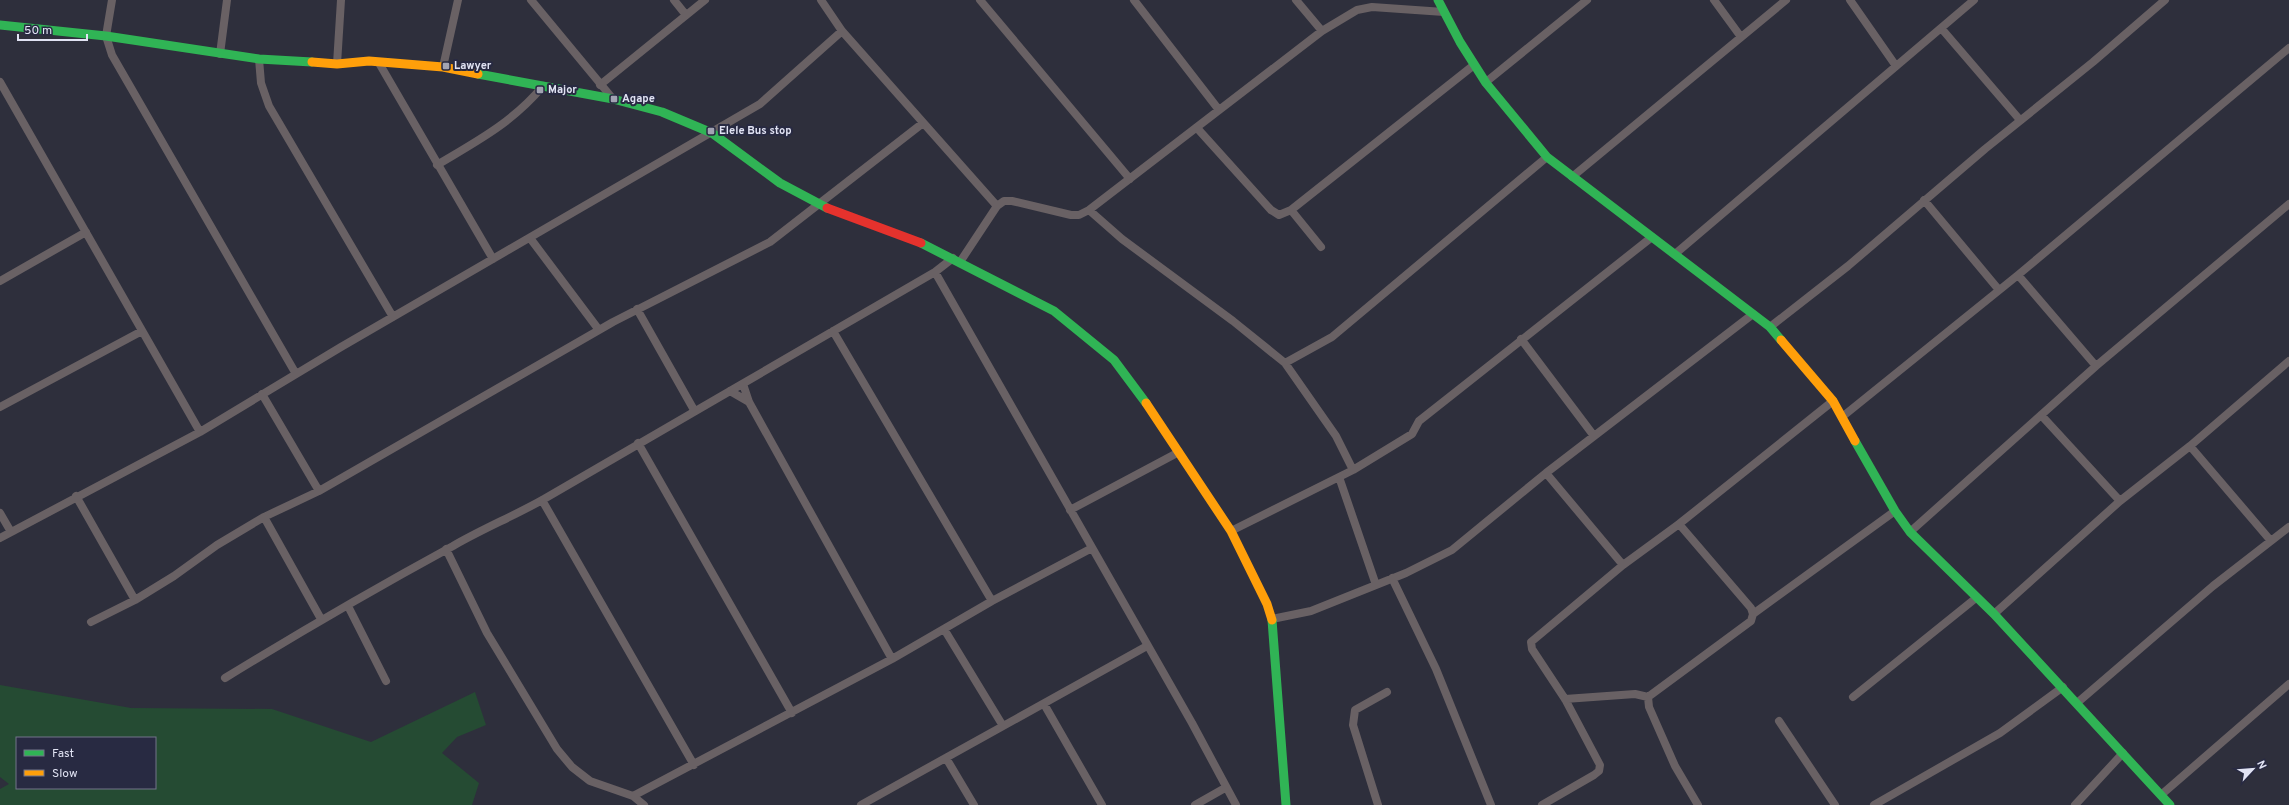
<svg xmlns="http://www.w3.org/2000/svg" width="2289" height="805" viewBox="0 0 2289 805" font-family="Overpass,sans-serif">
  <style>
    .green { fill: #254b33; fill-rule: evenodd }
    .lines { fill: none; stroke-linecap: round; stroke-linejoin: round }
    .street { stroke: #696164; stroke-width: 8 }
    .fast { stroke: #30b455; stroke-width: 9 }
    .slow { stroke: #ff9f0a; stroke-width: 9 }
    .jam { stroke: #e5322d; stroke-width: 9 }
    .poi-dot { fill: #a2a4b3; stroke: #282a42; stroke-width: 1.5 }
    .labels { text-anchor: middle; dominant-baseline: central; stroke-width: 4; stroke-linejoin: round; paint-order: stroke }
    .poi-label { font-size: 11px; font-weight: bold; fill: #e1e3f3; stroke: #282a42; text-anchor: start }
  </style>
  <rect width="100%" height="100%" fill="#2e2f3c"/>
  <path class="green" d="M0 685 131 708 272 709 371 742 475 692 486 725 457 737 442 753 479 783 472 805H0V789L9 784 0 777ZM17 738H155V788H17Z"/>
  <g class="lines">
    <path class="street" d="M112 0 106 36 112 55 296 374
      M531 0 613 99
      M674 0 686 15
      M821 0 842 31 997 206
      M980 0 1130 179
      M1134 0 1219 110
      M1296 0 1322 31
      M1714 0 1741 37
      M1850 0 1896 66
      M1941 28 2020 120
      M220 54 227 0
      M259 59 261 83 269 106 393 317
      M379 63 493 259
      M337 64 341 0
      M443 67 458 0
      M0 82 200 432
      M1486 82 1587 0
      M600 85 705 0
      M1197 128 1271 210 1279 215 1291 210 1474 65
      M437 165C477 141 512 123 543 86
      M1572 177 1786 0
      M1924 200 1999 290
      M1089 210 1122 239 1233 321 1285 363 1336 436 1353 470
      M1291 210 1321 247
      M530 238 599 330
      M1675 254 1974 0
      M960 262 997 206 1004 201H1012L1071 215H1079L1089 210 1322 31 1357 10 1372 7 1444 12
      M935 272 1192 723 1236 805
      M2018 275 2096 366
      M0 281 86 232
      M637 309 694 410
      M1770 327 1848 266 1985 149 2093 62 2165 0
      M833 331 992 601
      M1521 339 1594 436
      M1285 363 1332 337 1547 157
      M743 384 749 402 892 659
      M730 391 749 402
      M262 394 319 491
      M0 407 142 331
      M2041 415 2120 501
      M1842 417 2018 275 2289 48
      M638 443 792 713
      M2190 446 2271 541
      M1546 473 1623 565
      M1339 477 1376 585
      M76 496 135 600
      M542 500 694 765
      M1070 510 1179 452
      M0 513 11 532
      M264 517 321 619
      M1679 524 1751 608 1753 614 1751 621 1648 697 1649 707 1675 766 1698 805
      M1231 531 1353 470 1412 434 1419 421 1652 237
      M1910 532 2096 366 2289 204
      M0 538 200 432 341 347 760 104 842 31
      M446 549 487 633 557 749 572 767 590 781 633 796 644 805
      M1392 578 1436 669 1491 805
      M348 606 386 681
      M1753 614 1895 511
      M1994 614 2120 501 2190 446 2289 361
      M1272 619 1311 611 1406 573 1452 550 1546 473 1753 314
      M91 622 135 600 174 576 217 545 264 517 319 491 613 322 770 242 923 123
      M944 629 1003 726
      M225 678C300 632 376 588 453 546 482 529 514 516 544 499 675 424 804 347 935 272L953 258
      M1853 697 1976 598
      M1565 699 1635 694 1648 697
      M2077 703 2213 586 2289 527
      M1044 704 1102 805
      M1779 721 1835 805
      M946 758 974 805
      M2161 795 2289 684
      M633 796 892 659 992 601 1092 548
      M861 805 1147 646
      M1195 805 1225 788
      M1378 805 1353 725 1355 710 1387 692
      M1542 805 1594 775 1599 771 1600 765 1565 699 1532 649 1531 642 1623 565 1679 524 1833 401
      M1874 805 2000 733 2063 687
      M2075 805 2123 753"/>
    <path class="fast" d="M1438 0 1460 42 1486 83 1547 157 1770 327 1781 340
      M0 25 106 36 259 59 312 62
      M478 74 613 99 662 112 712 133 780 183 827 208
      M921 243 1054 311 1114 360 1146 403
      M1855 441 1895 511 1910 532 1994 614 2170 805
      M1272 620 1286 805"/>
    <path class="slow" d="M312 62 337 64 369 61 443 67 478 74
      M1781 340 1833 401 1855 441
      M1146 403 1231 531 1267 604 1272 620"/>
    <path class="jam" d="M827 208 921 243"/>
  </g>
  <g class="poi-dot">
    <rect x="442" y="62" width="8" height="8" rx="2"/>
    <rect x="536" y="86" width="8" height="8" rx="2"/>
    <rect x="610" y="95" width="8" height="8" rx="2"/>
    <rect x="707" y="127" width="8" height="8" rx="2"/>
  </g>
  <g class="labels">
    <g class="poi-label">
      <text x="454" y="66">Lawyer</text>
      <text x="548" y="90">Major</text>
      <text x="622" y="99">Agape</text>
      <text x="719" y="131">Elele Bus stop</text>
    </g>
  </g>
  <rect x="16" y="737" width="140" height="52" fill="#282a42" stroke="#727489"/>
  <rect x="24" y="750" width="20" height="6" fill="#30b455" stroke="#727489"/>
  <text x="52" y="757" font-size="12" fill="#e1e3f3">Fast</text>
  <rect x="24" y="770" width="20" height="6" fill="#ff9f0a" stroke="#727489"/>
  <text x="52" y="777" font-size="12" fill="#e1e3f3">Slow</text>
  <g transform="translate(2253 769) rotate(64)" stroke="#282a42" stroke-width="3" paint-order="stroke">
  <path d="M0-3L7 15L0 10L-7 15Z" fill="#e1e3f3"/>
  <text y="-6" font-size="11" font-weight="bold" text-anchor="middle" fill="#e1e3f3">N</text>
  </g>
  <path d="M18 34v6h69v-6" fill="none" stroke="#e1e3f3" stroke-width="2"/>
  <text x="24" y="34" font-size="12" fill="#e1e3f3" stroke="#282a42" stroke-width="3" paint-order="stroke">50 m</text>
</svg>
